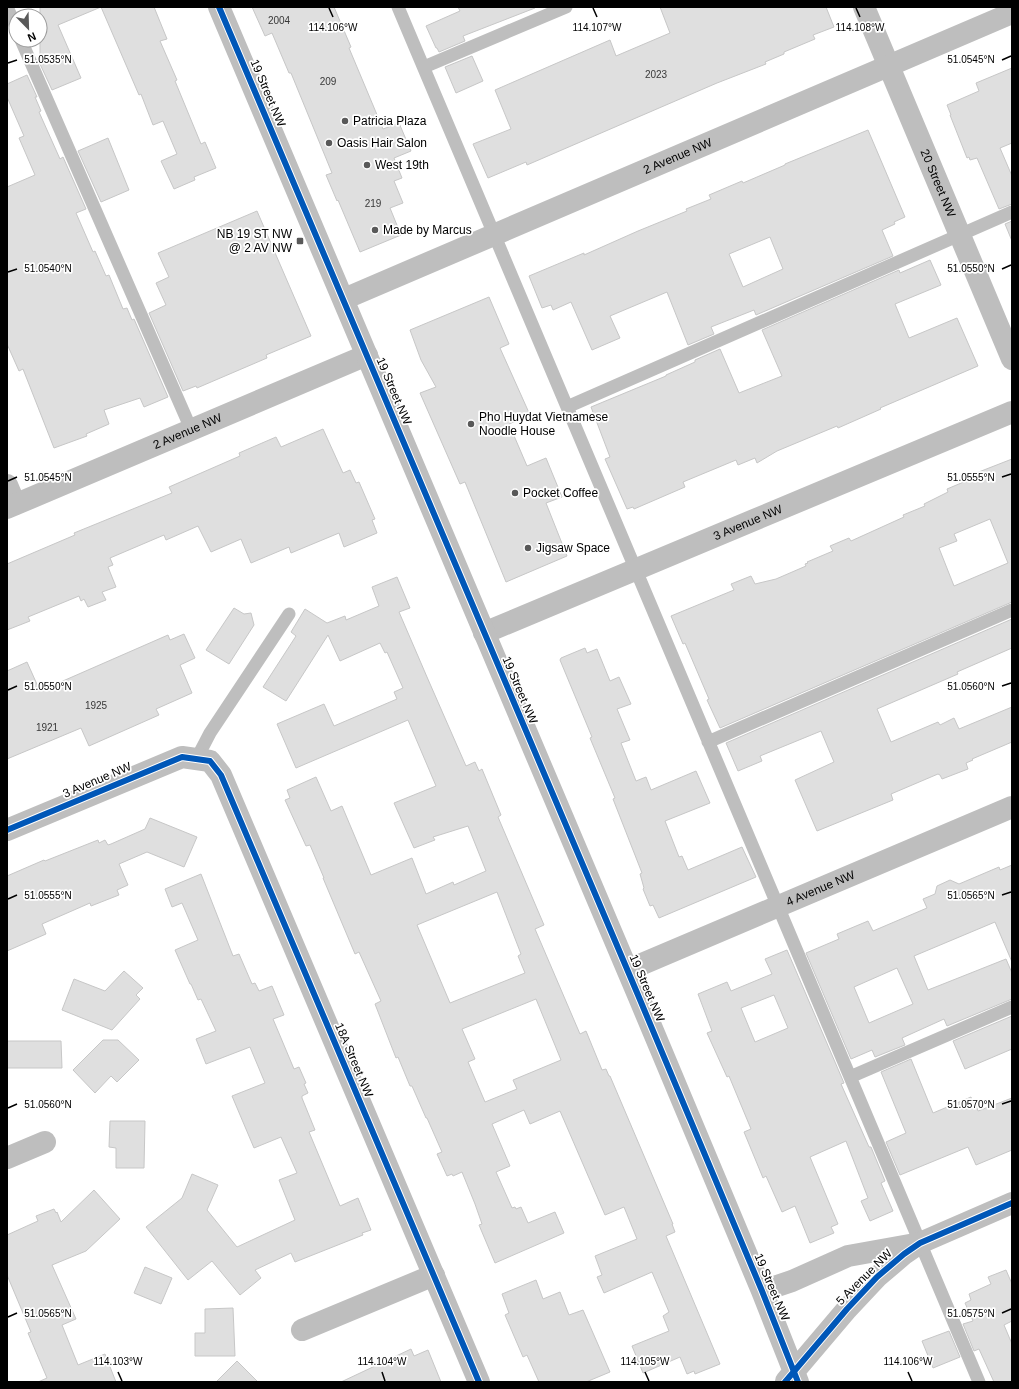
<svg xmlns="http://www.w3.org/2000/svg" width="1019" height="1389" viewBox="0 0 1019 1389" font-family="Arial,sans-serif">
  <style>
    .building { fill: #dfdfdf; stroke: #c7c7c7; fill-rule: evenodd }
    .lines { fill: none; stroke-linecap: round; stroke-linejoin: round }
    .service { stroke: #bebebe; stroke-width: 13 }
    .minor { stroke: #bebebe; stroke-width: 22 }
    .tertiary { stroke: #bebebe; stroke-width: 22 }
    .cycleway-casing { stroke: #fff; stroke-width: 8 }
    .cycleway { stroke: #0057b8; stroke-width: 6 }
    .ticks { fill: none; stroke: #000; stroke-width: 1.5 }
    .poi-dot { fill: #595959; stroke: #fff; stroke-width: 1.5 }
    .labels { text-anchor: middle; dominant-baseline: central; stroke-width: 3.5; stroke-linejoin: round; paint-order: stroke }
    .number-label { font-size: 10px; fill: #383838 }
    .street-label { font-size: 12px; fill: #000; stroke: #fff }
    .poi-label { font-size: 12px; fill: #000; stroke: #fff; text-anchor: start }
    .ticks-label { font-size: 10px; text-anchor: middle; fill: #000; stroke: #fff; stroke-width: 3.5; stroke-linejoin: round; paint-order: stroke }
  </style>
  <rect width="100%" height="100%" fill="#fff"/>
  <path class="building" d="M40 7H154L167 39 160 41 177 80 175 81 201 144 205 142 216 168 194 177 195 180 174 189 161 161 177 154 163 121 153 125 141 94 139 95 101 7 58 25 81 78 52 90 40 64Z
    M252 7H334L351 47 349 48 383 129 399 123 411 151 394 158 402 178 394 181 403 203 390 208 401 235 360 252 338 200 337 201 326 175 332 173 291 73H289L272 33 265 36Z
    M458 7H534L535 8 463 36 465 41 439 52 437 48H436L426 26 460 11Z
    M660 7H826L834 27 813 35 815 39 784 52V54L765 62 766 64 717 83 527 165 526 162 488 178 473 144 511 129 495 90 610 40 616 56 670 33Z
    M472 56 483 81 456 93 445 67Z
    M1012 68V143L1000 148 1012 176V204L999 209 977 158 970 160 969 157 967 158 950 115H951L947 105 979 91 976 83Z
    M27 75 37 97H35L41 111 39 112 60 159 63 157 86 209 76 213 93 252 95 251 106 276 109 275 123 309 127 308 132 320 134 319 168 397 144 407 140 398 104 410 109 424 86 434 87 436 54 448 23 369 19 371 7 344V187L35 175 19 138 24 136 7 97V84Z
    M868 130 905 217 894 222 895 224 882 230 893 256 756 315 754 310 711 327 714 334 688 345 667 292 610 316 620 338 592 350 571 302 553 310 551 305 542 308 529 276 584 253V255L638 231 687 211 686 209 711 199 709 195 742 181 743 183 785 165V164ZM770 237 783 269 743 287 729 254Z
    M108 138 129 190 101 202 78 151Z
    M257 211 311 336 266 355 267 358 197 388 196 386 183 391 149 313 166 305 156 283 169 277 158 253Z
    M1012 221V241L1005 224Z
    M930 260 941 285 895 304 909 338 957 318 978 366 880 408 881 409 838 428 837 426 777 451 757 463 755 458 738 465 736 460 683 482 685 487 634 509 633 507 627 509 605 459 610 457 591 407 666 376V375L695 362V360L720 349 739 393 782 376 762 330 899 270 900 273Z
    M489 297 509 344 500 348 530 415 509 424 527 466 546 458 562 497 546 503 567 556 506 582 465 482 460 484 420 393 436 387 421 360 410 330Z
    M323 429 343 473 350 470 356 483 359 482 375 519 372 520 377 533 344 547 339 533 291 553 289 547 251 563 241 539 211 552 198 526 166 540 164 535 110 558 113 565 108 567 116 587 102 592 106 600 88 607 84 599 81 601 79 596 28 617 30 621 7 630V564L75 535 74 533 172 493 169 487 240 456 239 453 276 437 281 447Z
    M1012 459V602L720 728 707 700 709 699 685 643 683 644 671 616 734 590 731 584 751 576 755 584 776 579 806 566 805 564 808 563 807 562 833 551 830 546 849 538 851 541 904 517 903 515 925 506 924 504 948 492 947 489 973 478 971 475ZM990 519 1008 563 954 586 939 548 957 541 954 534Z
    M397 577 410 608 399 612 427 677 466 766 475 762 479 771 482 769 501 815 498 817 544 925 535 929 580 1034 586 1031 602 1070 606 1069 609 1076H610L673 1224H672L675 1232 666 1236 720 1364 695 1374 694 1371 687 1374 680 1357 643 1373 632 1346 669 1331 663 1316 669 1312 652 1272 604 1293 597 1277 602 1275 595 1256 637 1239 624 1207 605 1215 560 1111 530 1124 524 1110 492 1124 510 1166 496 1172 512 1208 515 1207 516 1209 521 1207 528 1223 555 1212 564 1233 495 1263 479 1225 482 1224 475 1204 462 1172 453 1176 452 1174 447 1176 437 1154 442 1152 427 1118H426L412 1086H410L398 1057 396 1058 375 1004 381 1001 359 952 355 954 323 878H324L310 845 306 846 285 800 290 798 287 790 316 777 331 811 342 806 371 875 412 858 426 894 453 882 454 885 486 871 468 826 433 837 435 840 414 848 394 803 436 786 408 720 296 768 277 724 324 704 334 726 397 699 394 692 403 688 387 652 385 653 380 643 340 661 328 635 286 701 263 687 296 636 291 632 305 609 327 623 345 616 346 620 379 606 372 587ZM497 892 521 954 518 956 525 973 450 1003 417 925ZM536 999 561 1060 513 1080 517 1089 485 1102 468 1062 475 1059 462 1029Z
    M234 608 244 614 251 613 254 625 229 664 206 650Z
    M1012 619V648L957 672 958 674 877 709 891 742 938 722 940 725 954 718 959 729 1012 707V742L972 759 973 760 966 763 968 769 942 779 940 775 938 774 891 794 893 800 817 831 795 780 834 762 821 731 760 756 762 761 738 771 726 743Z
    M184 634 195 658 180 665 192 693 156 709 159 715 89 746 81 728 7 759V671L27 662 40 691 168 635 170 640Z
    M585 648 587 653 597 649 610 681 619 677 631 704 617 709 630 740 621 743 636 781 646 777 651 790 696 771 710 803 665 821 679 857 682 856 688 870 742 847 756 877 659 918 653 905 650 906 643 889 644 888 640 874 642 873 613 799 615 798 590 738 592 737 560 660 561 658Z
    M150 818 197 837 184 867 147 852 119 864 128 885 117 890 119 895 91 906 90 903 42 924 46 934 7 951V876L44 860 45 861 98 840 99 843 105 840 108 845 111 844 145 829Z
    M1012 865V962L995 922 914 956 928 990 1006 959 1012 973V999L947 1026 944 1019 902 1038 905 1045 875 1057 872 1050 851 1059 806 953 839 939 837 934 868 921 873 931 927 908 923 899 935 894 937 886 950 880 959 884 999 867 1000 870ZM897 968 913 1004 869 1023 854 987Z
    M201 874 233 956 239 954 252 984 255 983 259 991 272 986 284 1015 273 1019 294 1069 299 1067 306 1083 304 1084 308 1093 302 1096V1098L315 1130 309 1132 340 1206 358 1198 371 1230 362 1233 363 1235 295 1262 291 1253 255 1270 261 1278 240 1295 212 1261 188 1280 146 1227 182 1198 192 1174 218 1185 207 1210 237 1247 295 1220 279 1180 297 1173 281 1137 254 1148 232 1096 265 1083 250 1047 206 1064 196 1039 216 1031 201 999 198 1000 191 984H190L175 950 198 940 182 903 172 907 165 889Z
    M787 950 844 1083 841 1084 869 1147H871L885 1181 881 1183 893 1211 870 1221 861 1201 868 1198 846 1141 810 1157 838 1224 831 1227 834 1233 810 1243 795 1206 782 1212 766 1176 763 1178 744 1132 751 1129 729 1076 727 1077 707 1033 712 1031 698 994 727 982 731 991 772 974 765 959ZM774 995 788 1028 755 1042 741 1008Z
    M124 971 143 988 136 995 140 999 112 1030 62 1010 74 979 105 991Z
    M1012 1016V1049L965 1069 953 1041Z
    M103 1040H118L139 1060 117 1082 111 1076 95 1093 73 1070Z
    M7 1041H61L62 1068H7Z
    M911 1059 933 1113 971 1097 974 1106 976 1105 978 1111 1012 1098V1150L976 1165 968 1147 900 1175 886 1142 906 1133 881 1072Z
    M110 1121H145L144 1168H116V1148L109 1147Z
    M94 1190 120 1219 86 1251 52 1265 76 1319 62 1325 78 1365 105 1354 116 1382H38L47 1378 28 1333 31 1332 7 1275V1235L38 1221 36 1216 54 1209 56 1213 57 1212 61 1222Z
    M145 1267 172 1278 161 1304 134 1293Z
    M1006 1270 1012 1284V1321L1004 1325 1012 1344V1382H994L979 1349 974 1351 963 1324 973 1321 965 1303 971 1300 969 1294 991 1284 988 1277Z
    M536 1280 543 1299 560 1292 569 1315 583 1310 610 1372 586 1382H539L527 1355 523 1357 505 1315 509 1313 502 1294Z
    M233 1308 235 1356H195V1333H205V1309Z
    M949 1331 960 1357 933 1368 922 1341Z
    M411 1349 414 1356 428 1350 441 1382H341Z
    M237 1361 258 1382H216Z"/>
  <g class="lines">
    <path class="service" d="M7 7 16 27
      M398 7 979 1382
      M21 40 191 429
      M424 67 566 7
      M567 407 1012 212
      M708 742 1012 610
      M197 758 210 733 289 614
      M850 1077 1012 1007"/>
    <g class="minor">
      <path id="s1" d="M864 7 1012 359"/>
      <path id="s2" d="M344 299 1012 13"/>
      <path d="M7 485 15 504"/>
      <path id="s3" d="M7 508 367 355"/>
      <path id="s4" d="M484 633 1012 412"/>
      <path d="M7 830 182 757 210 761 221 775 479 1382"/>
      <path id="s5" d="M628 970 1012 807"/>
      <path d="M7 1158 45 1142"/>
      <path d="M302 1330 434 1275"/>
    </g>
    <path class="tertiary" d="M219 7 638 995 762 1291 798 1382
      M762 1291 792 1281 848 1256 915 1244
      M786 1381 847 1309 877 1277 904 1254 920 1243 1012 1203"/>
    <g class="cycleway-casing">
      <path id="cycleway" d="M219 7 638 995 762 1291 798 1382
        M7 830 182 757 210 761 221 775 479 1382
        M785 1382 847 1309 877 1277 904 1254 920 1243 1012 1203"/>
    </g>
    <use href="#cycleway" class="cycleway"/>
  </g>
  <path class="ticks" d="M329 8 333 17M593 8 597 17M856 8 860 17M1002 60 1011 56M8 63 17 60M1002 269 1011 265M8 272 17 269M1002 477 1011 474M8 481 17 477M1002 686 1011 683M8 690 17 686M1002 895 1011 892M8 899 17 895M1002 1104 1011 1101M8 1108 17 1104M1002 1313 1011 1309M8 1317 17 1313M118 1372 122 1381M382 1372 385 1381M645 1372 649 1381M908 1372 912 1381"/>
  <g class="poi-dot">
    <circle cx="345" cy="121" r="4"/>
    <circle cx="329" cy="143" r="4"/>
    <circle cx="367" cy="165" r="4"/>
    <circle cx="375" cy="230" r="4"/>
    <rect x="296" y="237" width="8" height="8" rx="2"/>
    <circle cx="471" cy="424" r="4"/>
    <circle cx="515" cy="493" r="4"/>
    <circle cx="528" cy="548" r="4"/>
  </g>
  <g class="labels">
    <g class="number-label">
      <text x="279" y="20">2004</text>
      <text x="656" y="74">2023</text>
      <text x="328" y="81">209</text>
      <text x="373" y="203">219</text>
      <text x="96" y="705">1925</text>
      <text x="47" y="727">1921</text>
    </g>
    <g class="street-label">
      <text transform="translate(268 93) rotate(67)">19 Street NW</text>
      <text stroke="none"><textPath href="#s2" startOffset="363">2 Avenue NW</textPath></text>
      <text stroke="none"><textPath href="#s1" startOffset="191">20 Street NW</textPath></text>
      <text transform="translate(394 391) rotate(67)">19 Street NW</text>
      <text stroke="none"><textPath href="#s3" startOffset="196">2 Avenue NW</textPath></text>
      <text stroke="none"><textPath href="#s4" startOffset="286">3 Avenue NW</textPath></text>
      <text transform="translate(520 690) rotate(67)">19 Street NW</text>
      <text transform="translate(97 780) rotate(-23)">3 Avenue NW</text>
      <text stroke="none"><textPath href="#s5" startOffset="209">4 Avenue NW</textPath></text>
      <text transform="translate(647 988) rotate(67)">19 Street NW</text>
      <text transform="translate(354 1060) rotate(67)">18A Street NW</text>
      <text transform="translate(864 1277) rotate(-45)">5 Avenue NW</text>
      <text transform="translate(772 1287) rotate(67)">19 Street NW</text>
    </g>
    <g class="poi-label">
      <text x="353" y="121">Patricia Plaza</text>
      <text x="337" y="143">Oasis Hair Salon</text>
      <text x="375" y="165">West 19th</text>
      <text x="383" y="230">Made by Marcus</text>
      <text x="292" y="234" text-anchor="end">NB 19 ST NW<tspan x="292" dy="14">@ 2 AV NW</tspan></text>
      <text x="479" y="417">Pho Huydat Vietnamese<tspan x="479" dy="14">Noodle House</tspan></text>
      <text x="523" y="493">Pocket Coffee</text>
      <text x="536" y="548">Jigsaw Space</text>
    </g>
  </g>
  <g class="ticks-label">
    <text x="333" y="31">114.106°W</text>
    <text x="597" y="31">114.107°W</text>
    <text x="860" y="31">114.108°W</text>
    <text x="48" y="63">51.0535°N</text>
    <text x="971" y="63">51.0545°N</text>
    <text x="48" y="272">51.0540°N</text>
    <text x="971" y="272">51.0550°N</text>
    <text x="48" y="481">51.0545°N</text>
    <text x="971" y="481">51.0555°N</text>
    <text x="48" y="690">51.0550°N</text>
    <text x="971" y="690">51.0560°N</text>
    <text x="48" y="899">51.0555°N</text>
    <text x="971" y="899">51.0565°N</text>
    <text x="48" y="1108">51.0560°N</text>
    <text x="971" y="1108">51.0570°N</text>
    <text x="48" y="1317">51.0565°N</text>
    <text x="971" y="1317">51.0575°N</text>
    <text x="118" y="1365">114.103°W</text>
    <text x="382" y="1365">114.104°W</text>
    <text x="645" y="1365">114.105°W</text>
    <text x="908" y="1365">114.106°W</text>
  </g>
  <rect width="1019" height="1389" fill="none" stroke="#000000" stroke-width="16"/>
  <g transform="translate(28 28) rotate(157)"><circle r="19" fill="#ffffff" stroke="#999999"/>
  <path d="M0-3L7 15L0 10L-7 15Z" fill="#595959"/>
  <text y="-6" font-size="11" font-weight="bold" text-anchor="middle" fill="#000000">N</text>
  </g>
</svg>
